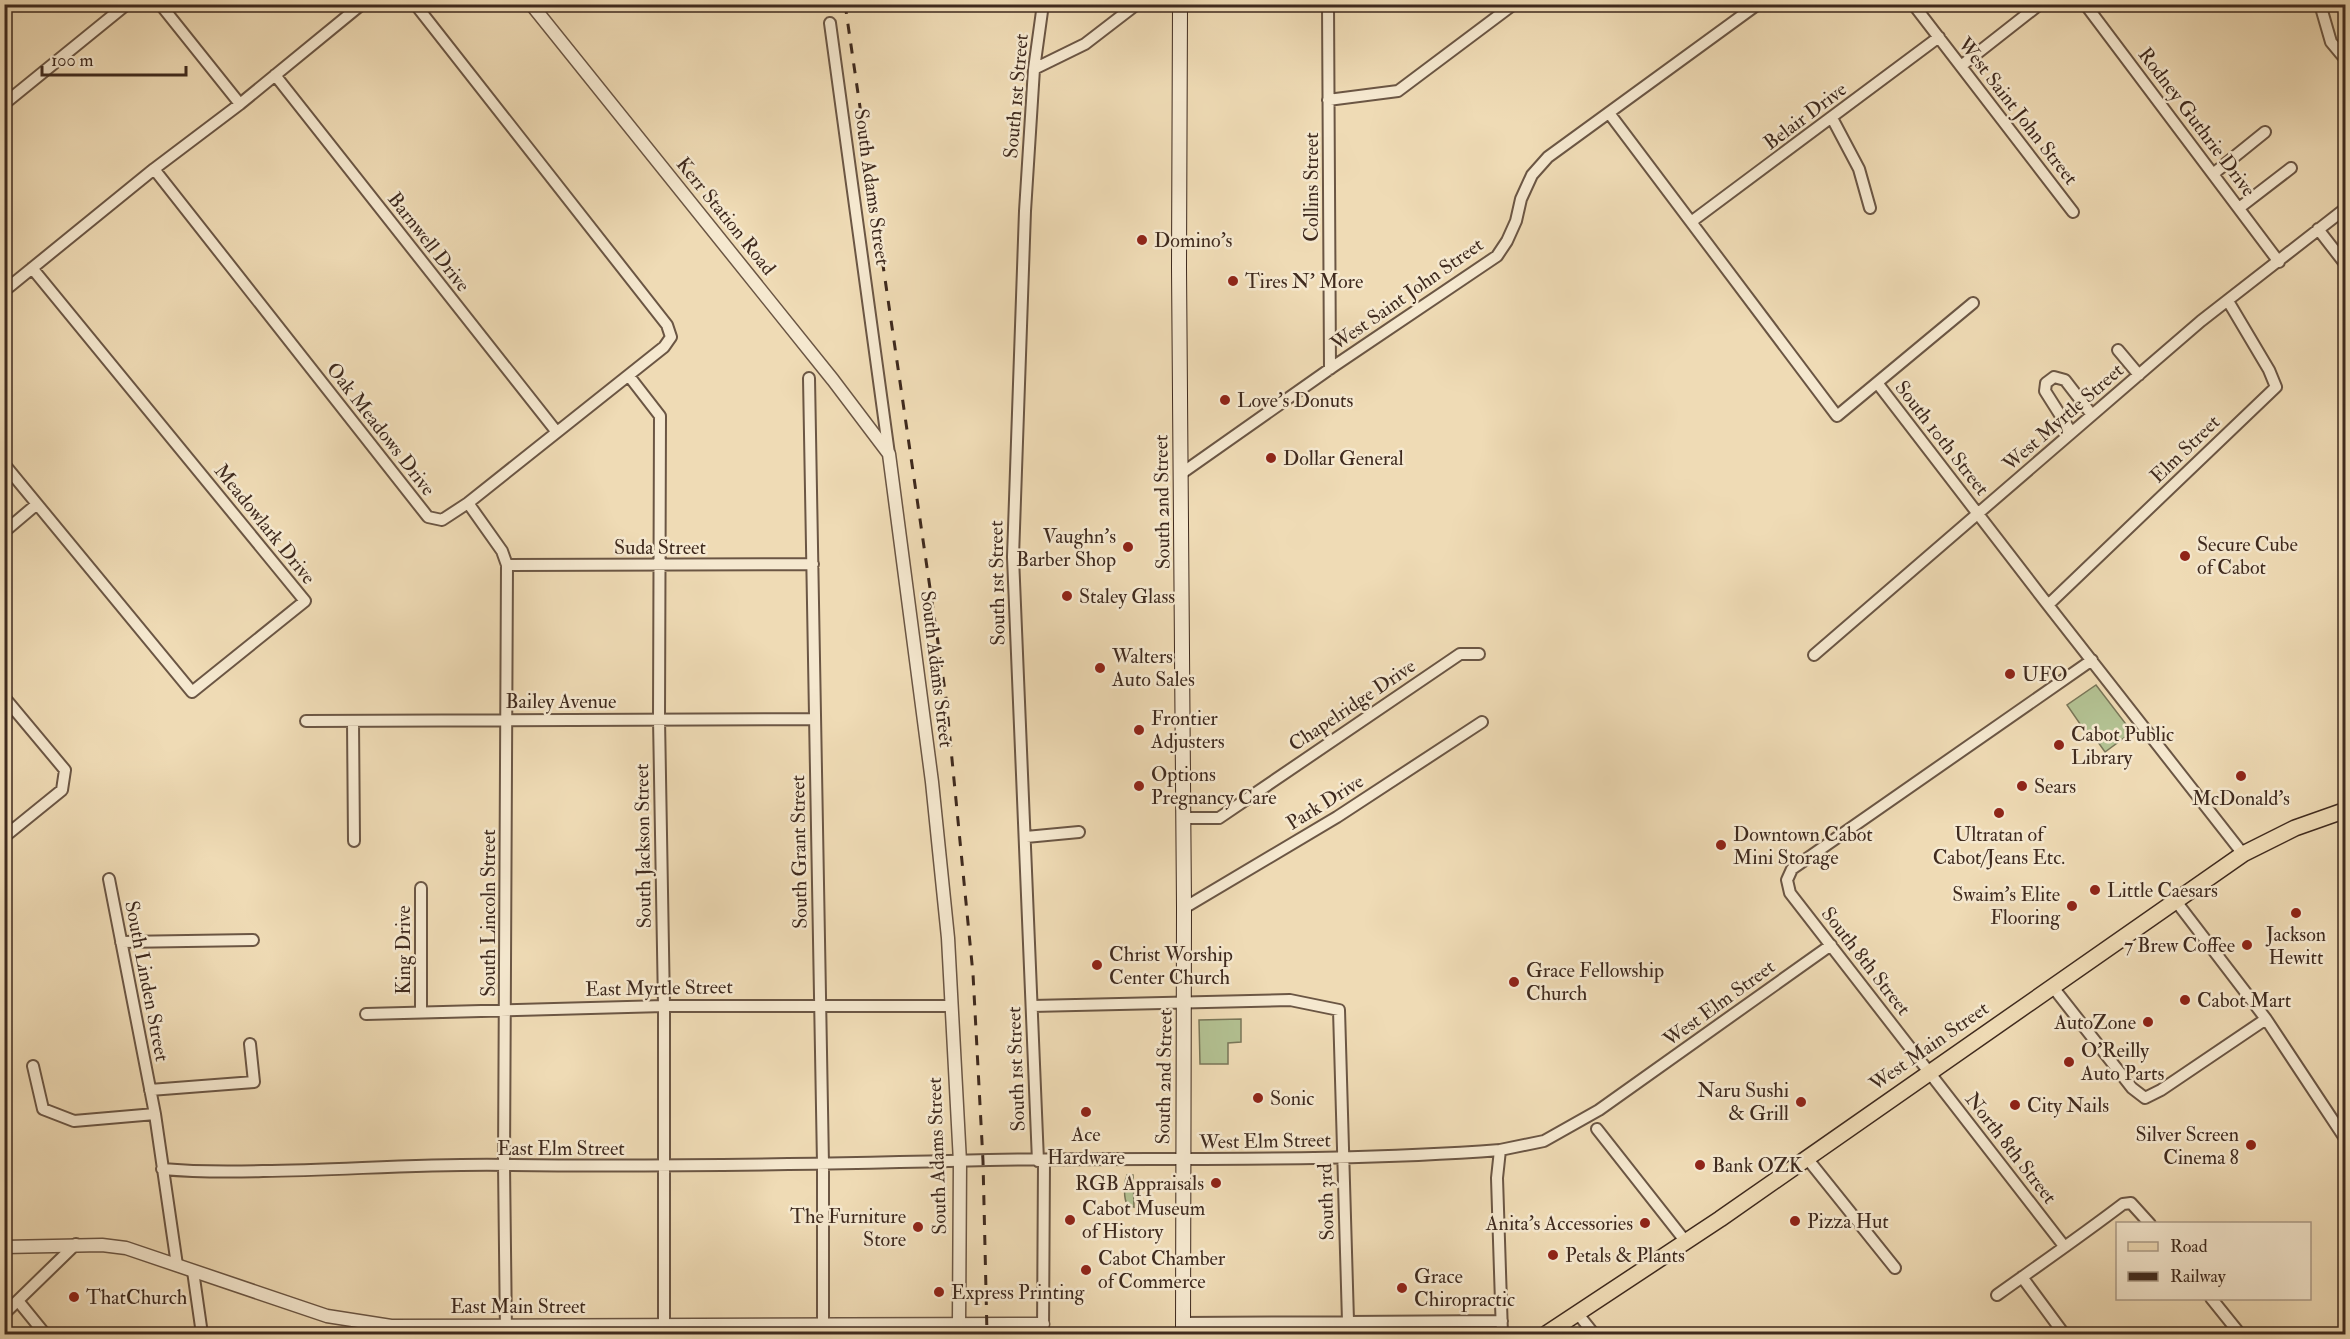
<svg xmlns="http://www.w3.org/2000/svg" width="2350" height="1339" viewBox="0 0 2350 1339" font-family="'IM FELL Double Pica',serif">
  <style>
    .green { fill: #b3c192; stroke: #797658; stroke-width: 1.5 }
    .lines { fill: none; stroke-linecap: round; stroke-linejoin: round }
    .minor-casing { stroke: #6b5644; stroke-width: 14 }
    .tertiary-casing { stroke: #6b5644; stroke-width: 15 }
    .secondary-casing { stroke: #3f2a1e; stroke-width: 16 }
    .primary-casing { stroke: #3f2a1e; stroke-width: 18 }
    .minor { stroke: #f5e8cf; stroke-width: 10 }
    .tertiary { stroke: #f5e8cf; stroke-width: 12 }
    .secondary { stroke: #f5e8cf; stroke-width: 14 }
    .primary { stroke: #efdbb5; stroke-width: 15 }
    .rail { stroke: #3f2a1e; stroke-width: 3; stroke-dasharray: 10 10; stroke-linecap: butt }
    .poi-dot { fill: #8f2418; stroke: #f5e8cf; stroke-width: 2 }
    .labels { text-anchor: middle; dominant-baseline: central; stroke-width: 5; stroke-linejoin: round; paint-order: stroke }
    .street-label { font-size: 20px; fill: #3f2a1e; stroke: #f5e8cf }
    .poi-label { font-size: 20px; fill: #3f2a1e; stroke: #f5e8cf; text-anchor: start }
  </style>
  <rect width="100%" height="100%" fill="#efdbb5"/>
  <filter id="stains"><feTurbulence type="fractalNoise" baseFrequency=".00333" numOctaves="4"/><feColorMatrix values="0 0 0 0 .2 0 0 0 0 .09 0 0 0 0 .02 0 0 0 .5 -.17"/></filter>
  <radialGradient id="worn" r=".72"><stop offset=".6" stop-color="#630" stop-opacity="0"/><stop offset="1" stop-color="#630" stop-opacity=".3"/></radialGradient>
  <path class="green" d="M2096 685 2132 732 2105 752 2093 735 2087 734 2067 705Z
    M1241 1019V1042L1228 1043V1064H1200L1199 1020Z
    M1127 1175H1133L1134 1207 1128 1206C1123 1199 1124 1182 1127 1175Z"/>
  <g class="lines">
    <g class="minor-casing">
      <path id="minor" d="M160 4 240 104
        M362 4 240 104 154 169 428 517 442 520 468 503 664 347 671 337 667 325 415 4
        M1328 4 1330 369
        M1913 4 2073 212
        M2085 4 2279 262
        M2320 4 2331 42 2346 60
        M830 23 889 454
        M1961 66 2040 4
        M1034 69 1085 44 1137 4
        M275 75 556 431
        M1328 100 1398 91 1514 4
        M4 104 127 4
        M1609 113 1837 416 1973 303
        M1832 118 1859 169 1870 208
        M2213 174 2265 132
        M2239 208 2291 168
        M1691 222 1939 37
        M2318 229 2346 265
        M4 291 154 169
        M2118 350 2139 375
        M629 376 660 416 659 719 664 1006V1334
        M809 378 823 1164V1334
        M1878 384 2048 605 2243 854
        M2071 432 2045 391 2046 383 2054 377 2065 380 2092 415
        M4 464 192 692 305 601 32 268
        M1182 473 1334 366 1497 256 1507 241 1516 221 1521 199 1532 175 1548 157 1758 4
        M468 503 502 551 507 565 504 1164 506 1334
        M4 532 37 504
        M507 565 813 564
        M2048 605 2276 387 2269 370 2228 301
        M1814 655 2201 321 2346 208
        M4 697 65 770 62 790 4 837
        M306 721 815 719
        M353 721 354 841
        M1183 818H1219L1460 654H1479
        M1026 837 1079 832
        M109 879 155 1114 177 1265
        M421 888V1012
        M2175 900 2266 1019 2346 1140
        M1184 908 1337 817 1482 722
        M121 942 253 940
        M2052 986 2132 1088 2145 1098 2161 1090 2266 1019
        M1032 1006 1290 1000 1339 1010 1348 1321
        M366 1014 664 1006H952
        M33 1066 43 1109 74 1121 155 1114
        M150 1090 254 1082 250 1044
        M1597 1129 1686 1242
        M1500 1150 1544 1141 1599 1110 1831 945
        M1806 1157 1895 1268
        M1038 1161 1013 557 1025 211 1034 69 1043 4
        M162 1169C196 1172 229 1172 263 1171 346 1170 429 1163 512 1165 671 1167 830 1164 989 1160 1159 1157 1330 1163 1500 1150L1497 1178 1502 1334
        M2064 1246 1790 893 1787 880 1792 869 2092 660
        M193 1271 202 1334
        M2022 1277 2064 1334
        M1997 1295C2039 1265 2081 1236 2123 1204L2131 1203 2150 1224
        M2211 1298 2240 1334
        M19 1302 45 1334
        M4 1314 76 1244
        M1578 1314 1594 1334
        M1183 1323 1502 1321
        M959 1324V1334
        M1043 1334 1044 1161"/>
    </g>
    <g class="tertiary-casing">
      <path id="tertiary" d="M531 4 833 380 889 454 932 782 948 938 960 1162 959 1324
        M4 1247 102 1245 126 1248 327 1316 391 1326 1043 1324"/>
    </g>
    <g class="secondary-casing">
      <path id="secondary" d="M1180 4 1179 267 1184 908 1183 1334"/>
    </g>
    <g class="primary-casing">
      <path id="primary" d="M1546 1334 1720 1219 2243 854 2295 828 2346 810"/>
    </g>
    <use href="#minor" class="minor"/>
    <use href="#tertiary" class="tertiary"/>
    <use href="#secondary" class="secondary"/>
    <use href="#primary" class="primary"/>
    <path class="rail" d="M845 4 946 698 973 974 983 1161 987 1334"/>
  </g>
  <g class="poi-dot">
    <circle cx="1142" cy="240" r="6"/>
    <circle cx="1233" cy="281" r="6"/>
    <circle cx="1225" cy="400" r="6"/>
    <circle cx="1271" cy="458" r="6"/>
    <circle cx="1128" cy="547" r="6"/>
    <circle cx="2185" cy="556" r="6"/>
    <circle cx="1067" cy="596" r="6"/>
    <circle cx="1100" cy="668" r="6"/>
    <circle cx="2010" cy="674" r="6"/>
    <circle cx="1139" cy="730" r="6"/>
    <circle cx="2059" cy="745" r="6"/>
    <circle cx="2241" cy="776" r="6"/>
    <circle cx="1139" cy="786" r="6"/>
    <circle cx="2022" cy="786" r="6"/>
    <circle cx="1999" cy="813" r="6"/>
    <circle cx="1721" cy="845" r="6"/>
    <circle cx="2095" cy="890" r="6"/>
    <circle cx="2072" cy="906" r="6"/>
    <circle cx="2296" cy="913" r="6"/>
    <circle cx="2247" cy="945" r="6"/>
    <circle cx="1097" cy="965" r="6"/>
    <circle cx="1514" cy="982" r="6"/>
    <circle cx="2185" cy="1000" r="6"/>
    <circle cx="2148" cy="1022" r="6"/>
    <circle cx="2069" cy="1062" r="6"/>
    <circle cx="1258" cy="1098" r="6"/>
    <circle cx="1801" cy="1102" r="6"/>
    <circle cx="2015" cy="1105" r="6"/>
    <circle cx="1086" cy="1112" r="6"/>
    <circle cx="2251" cy="1145" r="6"/>
    <circle cx="1700" cy="1165" r="6"/>
    <circle cx="1216" cy="1183" r="6"/>
    <circle cx="1070" cy="1220" r="6"/>
    <circle cx="1795" cy="1221" r="6"/>
    <circle cx="1645" cy="1223" r="6"/>
    <circle cx="918" cy="1227" r="6"/>
    <circle cx="1553" cy="1255" r="6"/>
    <circle cx="1086" cy="1270" r="6"/>
    <circle cx="1402" cy="1288" r="6"/>
    <circle cx="939" cy="1292" r="6"/>
    <circle cx="74" cy="1297" r="6"/>
  </g>
  <g class="labels">
    <g class="street-label">
      <text transform="translate(1016 96) rotate(-85)">South 1st Street</text>
      <text transform="translate(2018 111) rotate(52)">West Saint John Street</text>
      <text transform="translate(1805 116) rotate(-37)">Belair Drive</text>
      <text transform="translate(2197 122) rotate(53)">Rodney Guthrie Drive</text>
      <text transform="translate(872 187) rotate(82)">South Adams Street</text>
      <text transform="translate(1311 187) rotate(-90)">Collins Street</text>
      <text transform="translate(726 216) rotate(51)">Kerr Station Road</text>
      <text transform="translate(429 242) rotate(52)">Barnwell Drive</text>
      <text transform="translate(1407 294) rotate(-35)">West Saint John Street</text>
      <text transform="translate(2063 417) rotate(-41)">West Myrtle Street</text>
      <text transform="translate(381 429) rotate(52)">Oak Meadows Drive</text>
      <text transform="translate(1942 438) rotate(52)">South 10th Street</text>
      <text transform="translate(2185 449) rotate(-44)">Elm Street</text>
      <text transform="translate(1162 502) rotate(-91)">South 2nd Street</text>
      <text transform="translate(265 524) rotate(51)">Meadowlark Drive</text>
      <text x="660" y="547">Suda Street</text>
      <text transform="translate(997 583) rotate(-91)">South 1st Street</text>
      <text transform="translate(937 669) rotate(83)">South Adams Street</text>
      <text x="561" y="701">Bailey Avenue</text>
      <text transform="translate(1352 705) rotate(-34)">Chapelridge Drive</text>
      <text transform="translate(1325 802) rotate(-32)">Park Drive</text>
      <text transform="translate(643 846) rotate(-91)">South Jackson Street</text>
      <text transform="translate(799 852) rotate(-91)">South Grant Street</text>
      <text transform="translate(488 913) rotate(-90)">South Lincoln Street</text>
      <text transform="translate(403 950) rotate(-90)">King Drive</text>
      <text transform="translate(1866 961) rotate(52)">South 8th Street</text>
      <text transform="translate(147 981) rotate(79)">South Linden Street</text>
      <text transform="translate(659 988) rotate(-1)">East Myrtle Street</text>
      <text transform="translate(1719 1003) rotate(-36)">West Elm Street</text>
      <text transform="translate(1929 1046) rotate(-35)">West Main Street</text>
      <text transform="translate(1016 1069) rotate(-92)">South 1st Street</text>
      <text transform="translate(1164 1077) rotate(-89)">South 2nd Street</text>
      <text transform="translate(1265 1141) rotate(-1)">West Elm Street</text>
      <text x="561" y="1148">East Elm Street</text>
      <text transform="translate(2011 1148) rotate(52)">North 8th Street</text>
      <text transform="translate(937 1156) rotate(-92)">South Adams Street</text>
      <text transform="translate(1326 1202) rotate(-92)">South 3rd</text>
      <text x="518" y="1306">East Main Street</text>
    </g>
    <g class="poi-label">
      <text x="1154" y="240">Domino's</text>
      <text x="1245" y="281">Tires N' More</text>
      <text x="1237" y="400">Love's Donuts</text>
      <text x="1283" y="458">Dollar General</text>
      <text x="1116" y="536" text-anchor="end">Vaughn's<tspan x="1116" dy="23">Barber Shop</tspan></text>
      <text x="2197" y="544">Secure Cube<tspan x="2197" dy="23">of Cabot</tspan></text>
      <text x="1079" y="596">Staley Glass</text>
      <text x="1112" y="656">Walters<tspan x="1112" dy="23">Auto Sales</tspan></text>
      <text x="2022" y="674">UFO</text>
      <text x="1151" y="718">Frontier<tspan x="1151" dy="23">Adjusters</tspan></text>
      <text x="2071" y="734">Cabot Public<tspan x="2071" dy="23">Library</tspan></text>
      <text x="1151" y="774">Options<tspan x="1151" dy="23">Pregnancy Care</tspan></text>
      <text x="2034" y="786">Sears</text>
      <text x="2241" y="798" text-anchor="middle">McDonald's</text>
      <text x="1733" y="834">Downtown Cabot<tspan x="1733" dy="23">Mini Storage</tspan></text>
      <text x="1999" y="834" text-anchor="middle">Ultratan of<tspan x="1999" dy="23">Cabot/Jeans Etc.</tspan></text>
      <text x="2107" y="890">Little Caesars</text>
      <text x="2060" y="894" text-anchor="end">Swaim's Elite<tspan x="2060" dy="23">Flooring</tspan></text>
      <text x="2296" y="934" text-anchor="middle">Jackson<tspan x="2296" dy="23">Hewitt</tspan></text>
      <text x="2235" y="945" text-anchor="end">7 Brew Coffee</text>
      <text x="1109" y="954">Christ Worship<tspan x="1109" dy="23">Center Church</tspan></text>
      <text x="1526" y="970">Grace Fellowship<tspan x="1526" dy="23">Church</tspan></text>
      <text x="2197" y="1000">Cabot Mart</text>
      <text x="2136" y="1022" text-anchor="end">AutoZone</text>
      <text x="2081" y="1050">O'Reilly<tspan x="2081" dy="23">Auto Parts</tspan></text>
      <text x="1789" y="1090" text-anchor="end">Naru Sushi<tspan x="1789" dy="23">&amp; Grill</tspan></text>
      <text x="1270" y="1098">Sonic</text>
      <text x="2027" y="1105">City Nails</text>
      <text x="1086" y="1134" text-anchor="middle">Ace<tspan x="1086" dy="23">Hardware</tspan></text>
      <text x="2239" y="1134" text-anchor="end">Silver Screen<tspan x="2239" dy="23">Cinema 8</tspan></text>
      <text x="1712" y="1165">Bank OZK</text>
      <text x="1204" y="1183" text-anchor="end">RGB Appraisals</text>
      <text x="1082" y="1208">Cabot Museum<tspan x="1082" dy="23">of History</tspan></text>
      <text x="906" y="1216" text-anchor="end">The Furniture<tspan x="906" dy="23">Store</tspan></text>
      <text x="1807" y="1221">Pizza Hut</text>
      <text x="1633" y="1223" text-anchor="end">Anita's Accessories</text>
      <text x="1565" y="1255">Petals &amp; Plants</text>
      <text x="1098" y="1258">Cabot Chamber<tspan x="1098" dy="23">of Commerce</tspan></text>
      <text x="1414" y="1276">Grace<tspan x="1414" dy="23">Chiropractic</tspan></text>
      <text x="951" y="1292">Express Printing</text>
      <text x="86" y="1297">ThatChurch</text>
    </g>
  </g>
  <rect width="2350" height="1339" fill="none" stroke="#efdbb5" stroke-width="24"/>
  <rect x="6" y="6" width="2338" height="1327" fill="none" stroke="#3f2a1e" stroke-width="3"/>
  <rect x="12" y="12" width="2326" height="1315" fill="none" stroke="#3f2a1e" stroke-width="1.5"/>
  <rect x="2116" y="1222" width="195" height="78" fill="#f5e8cf" stroke="#ac9c88" stroke-width="1.5"/>
  <rect x="2128" y="1242" width="30" height="9" fill="#efdbb5" stroke="#ac9c88" stroke-width="1.5"/>
  <text x="2170" y="1252" font-size="18" fill="#3f2a1e">Road</text>
  <rect x="2128" y="1272" width="30" height="9" fill="#3f2a1e" stroke="#ac9c88" stroke-width="1.5"/>
  <text x="2170" y="1282" font-size="18" fill="#3f2a1e">Railway</text>
  <path d="M42 66v9h144v-9" fill="none" stroke="#3f2a1e" stroke-width="3"/>
  <text x="51" y="66" font-size="18" fill="#3f2a1e" stroke="#f5e8cf" stroke-width="4.5" paint-order="stroke">100 m</text>
  <rect width="100%" height="100%" filter="url(#stains)"/>
  <rect width="100%" height="100%" fill="url(#worn)"/>
</svg>
